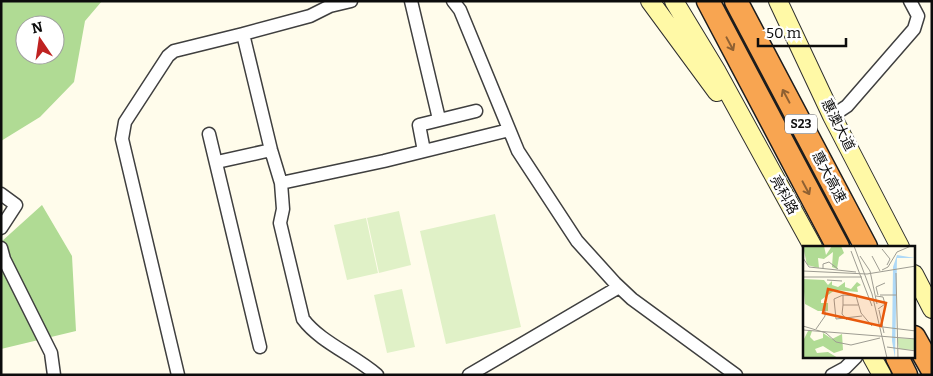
<svg xmlns="http://www.w3.org/2000/svg" width="933" height="376" viewBox="0 0 933 376" font-family="Bitter,'Noto Sans SC',serif">
  <style>
    .forest { fill: #b0db94; fill-rule: evenodd }
    .pitch { fill: #e0f1c7 }
    .lines { fill: none; stroke-linecap: round; stroke-linejoin: round }
    .street-casing { stroke: #3f3f3f; stroke-width: 15 }
    .secondary-casing { stroke: #2e2e2e; stroke-width: 20 }
    .highway-casing { stroke: #1d1d1d; stroke-width: 25 }
    .street { stroke: #fff; stroke-width: 12 }
    .secondary { stroke: #fff9a6; stroke-width: 18 }
    .highway { stroke: #f8a551; stroke-width: 22 }
    .oneway { stroke: #8e6032 }
    .labels { text-anchor: middle; dominant-baseline: central; stroke-width: 5; stroke-linejoin: round; paint-order: stroke }
    .shield { fill: #fff; stroke: #555; stroke-width: 1 }
    .shield-label { font-size: 12px; font-weight: bold; fill: #0c0c0c }
    .street-label { font-size: 14px; fill: #0c0c0c; stroke: #fff }
    .inset-road { fill: none; stroke: #9e9c92; stroke-width: 1 }
    .view { fill: #e8590c; fill-opacity: 0.15; stroke: #e8590c; stroke-width: 2.5 }
    .inset-edge { fill: none; stroke: #0c0c0c; stroke-width: 2.5 }
  </style>
  <rect width="100%" height="100%" fill="#fffceb"/>
  <path class="forest" d="M1 1H102L85 21 74 82 40 117 1 141ZM25 25H55V55H25Z
    M42 205 72 256 76 331 1 349V242Z"/>
  <path class="pitch" d="M399 211 411 265 379 273 367 218Z
    M495 214 521 327 446 344 420 231Z
    M366 218 378 273 347 280 334 225Z
    M402 289 415 347 387 353 374 295Z"/>
  <g class="lines">
    <g class="street-casing">
      <path id="street" d="M351 1 330 6 310 16 243 34 271 150 281 183 384 161 509 130
        M411 1 439 119
        M453 1 460 10 518 151 577 241 615 283 632 299 736 375
        M832 116 847 106 914 29 918 16 910 1
        M209 134 260 347
        M424 151 419 125 476 111
        M217 162 271 150
        M281 183 283 209 280 223 303 319C320 342 354 355 377 375
        M1 194 16 205 1 228
        M1 248 4 259 51 353 54 375
        M178 375 122 139 125 122 168 56 174 51 243 34
        M469 375 619 287
        M832 375 845 368 856 357"/>
    </g>
    <g class="secondary-casing">
      <path id="secondary" d="M650 1 717 92
        M674 1 717 72 813 247
        M778 1 832 116 900 247
        M914 274 932 309
        M872 357 882 375"/>
    </g>
    <g class="highway-casing">
      <path id="highway" d="M708 1 838 247
        M736 1 866 247
        M914 337 932 369
        M897 357 906 375"/>
    </g>
    <use href="#street" class="street"/>
    <use href="#secondary" class="secondary"/>
    <use href="#highway" class="highway"/>
  </g>
  <defs><path id="oneway-shaft" d="M-6 0H5M1.5-3L5.5 0L1.5 3" fill="none" stroke-width="1.6" stroke-linecap="round" stroke-linejoin="round" transform="scale(1.25)"/></defs>
  <g class="oneway">
    <use href="#oneway-shaft" transform="translate(730 44) rotate(62)"/>
    <use href="#oneway-shaft" transform="translate(786 96) rotate(-118)"/>
    <use href="#oneway-shaft" transform="translate(806 188) rotate(62)"/>
  </g>
  <g class="labels">
    <rect class="shield" x="785" y="114.5" width="32" height="19" rx="4"/>
    <g class="shield-label">
      <text x="801" y="124">S23</text>
    </g>
    <g class="street-label">
      <text transform="translate(838 125) rotate(63)">惠澳大道</text>
      <text transform="translate(829 177) rotate(62)">惠大高速</text>
      <text transform="translate(784 195) rotate(61)">亮科路</text>
    </g>
  </g>
  <g transform="translate(803 246)">
    <rect width="112" height="112" fill="#fffceb"/>
    <path d="M94 92 112 93V104L96 103Z" fill="#ceeab5"/>
    <path d="M0 0H21L23 9 29 0H38L41 7 36 11 34 23 29 21 30 6 21 13 15 12 16 22 4 19ZM0 33 21 34 25 39 29 35V39L35 41 42 36V41L48 43 54 36 58 39 54 41 55 46 32 44 18 54V57H25V65H15L2 58ZM5 85H9L7 91 11 95 20 92V87L29 93 39 88 40 104 31 107 20 100 12 103 14 107 25 106 35 112H0V95Z" fill="#b0db94"/>
    <path d="M94 9 112 12H94L92 112 89 95 90 21Z" fill="#afd9f7"/>
    <path class="inset-road" d="M51 0 69 48 84 112M79 3 87 13 84 19M48 5 69 60M57 10 67 25 74 58M69 10 77 25M0 12 6 21 53 26M20 23V18L26 16 35 23M79 24 85 21 94 6 108 0M0 25 64 28 113 20M93 27 95 112M0 31H59M24 34 39 35M40 49 31 53 33 73 59 70M75 49 73 41 82 37M77 49H93M73 50 80 51 82 58 75 63M40 59 39 68 44 74M55 59H40V49L53 50 58 67 69 80M76 64 81 87M0 80 23 87 33 96 48 99 77 92M80 81 113 85M13 83 22 70V55M0 84 113 93M84 101 113 105"/>
    <path class="view" d="M25 43 83 57 78 80 20 67Z"/>
    <rect width="112" height="112" class="inset-edge"/>
  </g>
  <rect width="933" height="376" fill="none" stroke="#0c0c0c" stroke-width="5"/>
  <g transform="translate(40 40) rotate(347)"><circle r="24" fill="#ffffff" stroke="#9e9e9e"/>
  <path d="M0-4L9 19L0 12L-9 19Z" fill="#bf2221"/>
  <text y="-8" font-size="14" font-weight="bold" text-anchor="middle" fill="#0c0c0c">N</text>
  </g>
  <path d="M758 38v8h88v-8" fill="none" stroke="#0c0c0c" stroke-width="2.5"/>
  <text x="766" y="38" font-size="15" fill="#0c0c0c" stroke="#ffffff" stroke-width="4" paint-order="stroke">50 m</text>
</svg>
